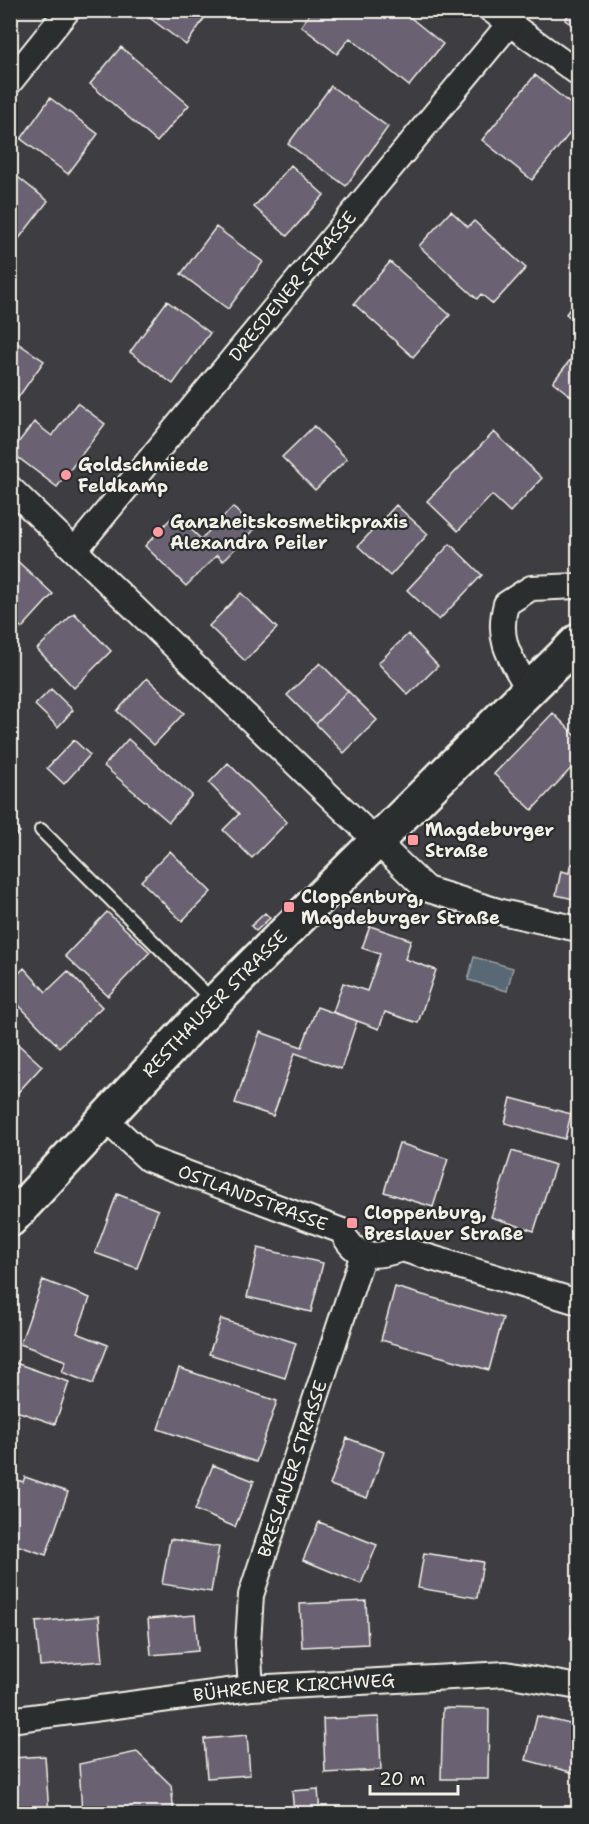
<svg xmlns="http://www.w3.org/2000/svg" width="589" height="1824" viewBox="0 0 589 1824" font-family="'Shantell Sans',sans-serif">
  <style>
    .water { fill: #586774; stroke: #969ea2; stroke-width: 1.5 }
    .building { fill: #6b6272; stroke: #f4f1e8; stroke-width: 1.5 }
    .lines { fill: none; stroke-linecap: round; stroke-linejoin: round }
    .lane-casing { stroke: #f4f1e8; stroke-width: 16 }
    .street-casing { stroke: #f4f1e8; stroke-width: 28 }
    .secondary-casing { stroke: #f4f1e8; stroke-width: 38 }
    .lane { stroke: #2a2d2e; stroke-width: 12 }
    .street { stroke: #2a2d2e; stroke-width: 24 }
    .secondary { stroke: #2a2d2e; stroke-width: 33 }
    .poi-dot { fill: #ff9aa2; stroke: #2a2d2e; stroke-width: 2 }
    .labels { text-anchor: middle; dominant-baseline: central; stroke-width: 4.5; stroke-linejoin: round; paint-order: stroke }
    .street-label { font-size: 18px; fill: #f4f1e8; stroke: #2a2d2e }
    .poi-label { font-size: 18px; font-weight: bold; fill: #f4f1e8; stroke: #2a2d2e; text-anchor: start }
  </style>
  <rect width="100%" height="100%" fill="#3e3d42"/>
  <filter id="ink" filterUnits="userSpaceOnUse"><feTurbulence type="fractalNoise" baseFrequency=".0167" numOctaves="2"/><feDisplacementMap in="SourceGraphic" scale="12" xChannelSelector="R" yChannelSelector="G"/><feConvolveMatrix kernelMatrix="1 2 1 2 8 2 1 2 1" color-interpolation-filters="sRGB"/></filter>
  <g filter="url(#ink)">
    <path class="water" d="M474 957 513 968 507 991 468 980Z"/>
    <path class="building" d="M139 10H210L186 45Z
      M312 10H401L443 44 409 86 350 38 337 54 301 26Z
      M571 10H578V29L565 20Z
      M121 47 189 105 157 142 90 84Z
      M535 75 578 110V123L532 180 482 140Z
      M331 86 388 127 346 186 288 144Z
      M50 98 98 134 68 174 21 139Z
      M291 165 324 195 287 236 254 207Z
      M10 171 48 201 11 249H10Z
      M451 211 468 227 474 221 526 268 493 304 481 294 477 299 419 246Z
      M216 227 263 262 228 309 181 274Z
      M390 262 450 315 413 357 354 304Z
      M578 298V324L566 314Z
      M167 301 210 333 173 384 130 352Z
      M10 338 44 361 10 409Z
      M578 350V402L553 382Z
      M77 403 105 424 57 487 11 452 34 422 52 436Z
      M314 426 347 459 315 490 282 457Z
      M494 432 542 478 510 512 492 495 458 531 427 501Z
      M396 505 428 534 390 576 358 546Z
      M233 507 254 529 223 561 217 555 186 586 145 546 175 514 201 539Z
      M450 544 482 575 439 620 407 590Z
      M13 557 53 594 22 628 10 617V560Z
      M241 593 277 628 245 661 209 626Z
      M74 613 111 651 74 688 37 649Z
      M408 634 438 666 408 695 378 663Z
      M320 663 348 691 316 724 287 695Z
      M147 678 184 713 154 745 117 711Z
      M51 689 73 710 58 727 35 705Z
      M348 691 377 720 344 753 316 724Z
      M553 713 578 738V761L532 810 494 774Z
      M128 739 192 795 169 822 104 766Z
      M74 740 90 755 64 784 47 768Z
      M228 763 287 822 252 858 223 830 239 814 209 783Z
      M10 823 20 832 10 842Z
      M170 851 211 892 182 921 141 881Z
      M578 860V900L556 895 561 871 569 873 570 866Z
      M107 912 150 952 108 996 65 956Z
      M265 913 270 918 256 931 251 926Z
      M370 926 411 940 405 959 436 970 418 1023 385 1012 379 1029 333 1012 343 983 367 991 380 954 362 948Z
      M24 968 46 992 68 971 102 1007 59 1047 10 996V982Z
      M317 1007 357 1021 341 1069 295 1053 273 1116 235 1103 260 1032 302 1047Z
      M10 1037 42 1066 10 1101Z
      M511 1098 571 1114 565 1139 505 1123Z
      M399 1143 448 1159 433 1207 384 1192Z
      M512 1151 555 1165 534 1231 491 1217Z
      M117 1194 158 1210 137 1268 95 1253Z
      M258 1248 323 1263 311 1312 247 1297Z
      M43 1280 90 1298 77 1333 108 1345 93 1384 62 1372 66 1361 20 1344Z
      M395 1287 503 1318 489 1370 381 1340Z
      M221 1319 296 1343 285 1378 209 1354Z
      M10 1361 69 1382 55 1424 10 1409Z
      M179 1368 277 1401 256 1462 158 1429Z
      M347 1438 384 1452 367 1498 330 1485Z
      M213 1465 254 1481 235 1527 195 1510Z
      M10 1477 23 1482 25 1477 68 1492 46 1555 10 1543Z
      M319 1522 377 1545 361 1584 303 1560Z
      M170 1539 219 1547 211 1592 162 1584Z
      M424 1553 483 1562 477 1598 418 1588Z
      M366 1601 368 1644 302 1647 300 1604Z
      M578 1609V1641L570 1639Z
      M195 1615 198 1651 151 1655 148 1619Z
      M99 1616 103 1661 40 1666 36 1622Z
      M443 1708 489 1709 488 1779H441Z
      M537 1716 578 1726V1774L526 1760Z
      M379 1717 381 1770 325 1773 323 1719Z
      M247 1735 250 1775 207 1778 204 1739Z
      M137 1752 171 1785 174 1814H82L79 1764Z
      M45 1756 49 1814H14L11 1758Z
      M318 1789 320 1814H294L292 1791Z"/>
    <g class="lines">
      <g class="lane-casing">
        <path id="lane" d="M41 830 214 1002"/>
      </g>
      <g class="street-casing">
        <g id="street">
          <path d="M491 10 578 73"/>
          <path d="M10 82 68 10"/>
          <path d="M10 488 426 889 501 912 578 929"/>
          <path id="s1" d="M75 550 510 23"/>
          <path d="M529 690C511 659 496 641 506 604L531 588 578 586"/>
          <path id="s2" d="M104 1118 148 1159 342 1231C355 1260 375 1258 402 1249L578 1302"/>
          <path id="s3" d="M251 1688 248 1643 251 1595 363 1254"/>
          <path id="s4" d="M10 1720 251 1688 506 1674 578 1687"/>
        </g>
      </g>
      <g class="secondary-casing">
        <g id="secondary">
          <path id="s5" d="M10 1220 197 1020 578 641"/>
        </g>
      </g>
      <use href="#lane" class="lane"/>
      <use href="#street" class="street"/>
      <use href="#secondary" class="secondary"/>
    </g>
  </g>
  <g class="poi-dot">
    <circle cx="66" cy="475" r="6"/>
    <circle cx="158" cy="532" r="6"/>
    <rect x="407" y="834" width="12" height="12" rx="3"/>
    <rect x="283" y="901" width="12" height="12" rx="3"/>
    <rect x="346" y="1217" width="12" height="12" rx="3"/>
  </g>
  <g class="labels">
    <g class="street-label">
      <text stroke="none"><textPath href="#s1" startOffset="342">DRESDENER STRASSE</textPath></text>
      <text stroke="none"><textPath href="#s5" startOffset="298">RESTHAUSER STRASSE</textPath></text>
      <text stroke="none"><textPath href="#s2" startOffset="172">OSTLANDSTRASSE</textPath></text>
      <text stroke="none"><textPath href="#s3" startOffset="226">BRESLAUER STRASSE</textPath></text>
      <text stroke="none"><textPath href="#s4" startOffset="286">BÜHRENER KIRCHWEG</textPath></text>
    </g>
    <g class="poi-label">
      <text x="78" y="465">Goldschmiede<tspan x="78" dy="21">Feldkamp</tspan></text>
      <text x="170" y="522">Ganzheitskosmetikpraxis<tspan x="170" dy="21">Alexandra Peiler</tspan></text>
      <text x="425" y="830">Magdeburger<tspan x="425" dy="21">Straße</tspan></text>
      <text x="301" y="897">Cloppenburg,<tspan x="301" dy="21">Magdeburger Straße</tspan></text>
      <text x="364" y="1213">Cloppenburg,<tspan x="364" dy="21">Breslauer Straße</tspan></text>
    </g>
  </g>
  <rect width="589" height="1824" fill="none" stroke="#2a2d2e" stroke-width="36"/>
  <rect x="18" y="18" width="553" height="1788" fill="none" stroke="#f4f1e8" stroke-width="2" filter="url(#ink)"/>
  <path d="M370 1785v9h88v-9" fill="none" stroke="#f4f1e8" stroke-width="3"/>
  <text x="379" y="1785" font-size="18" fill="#f4f1e8" stroke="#2a2d2e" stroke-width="4.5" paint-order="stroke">20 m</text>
</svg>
